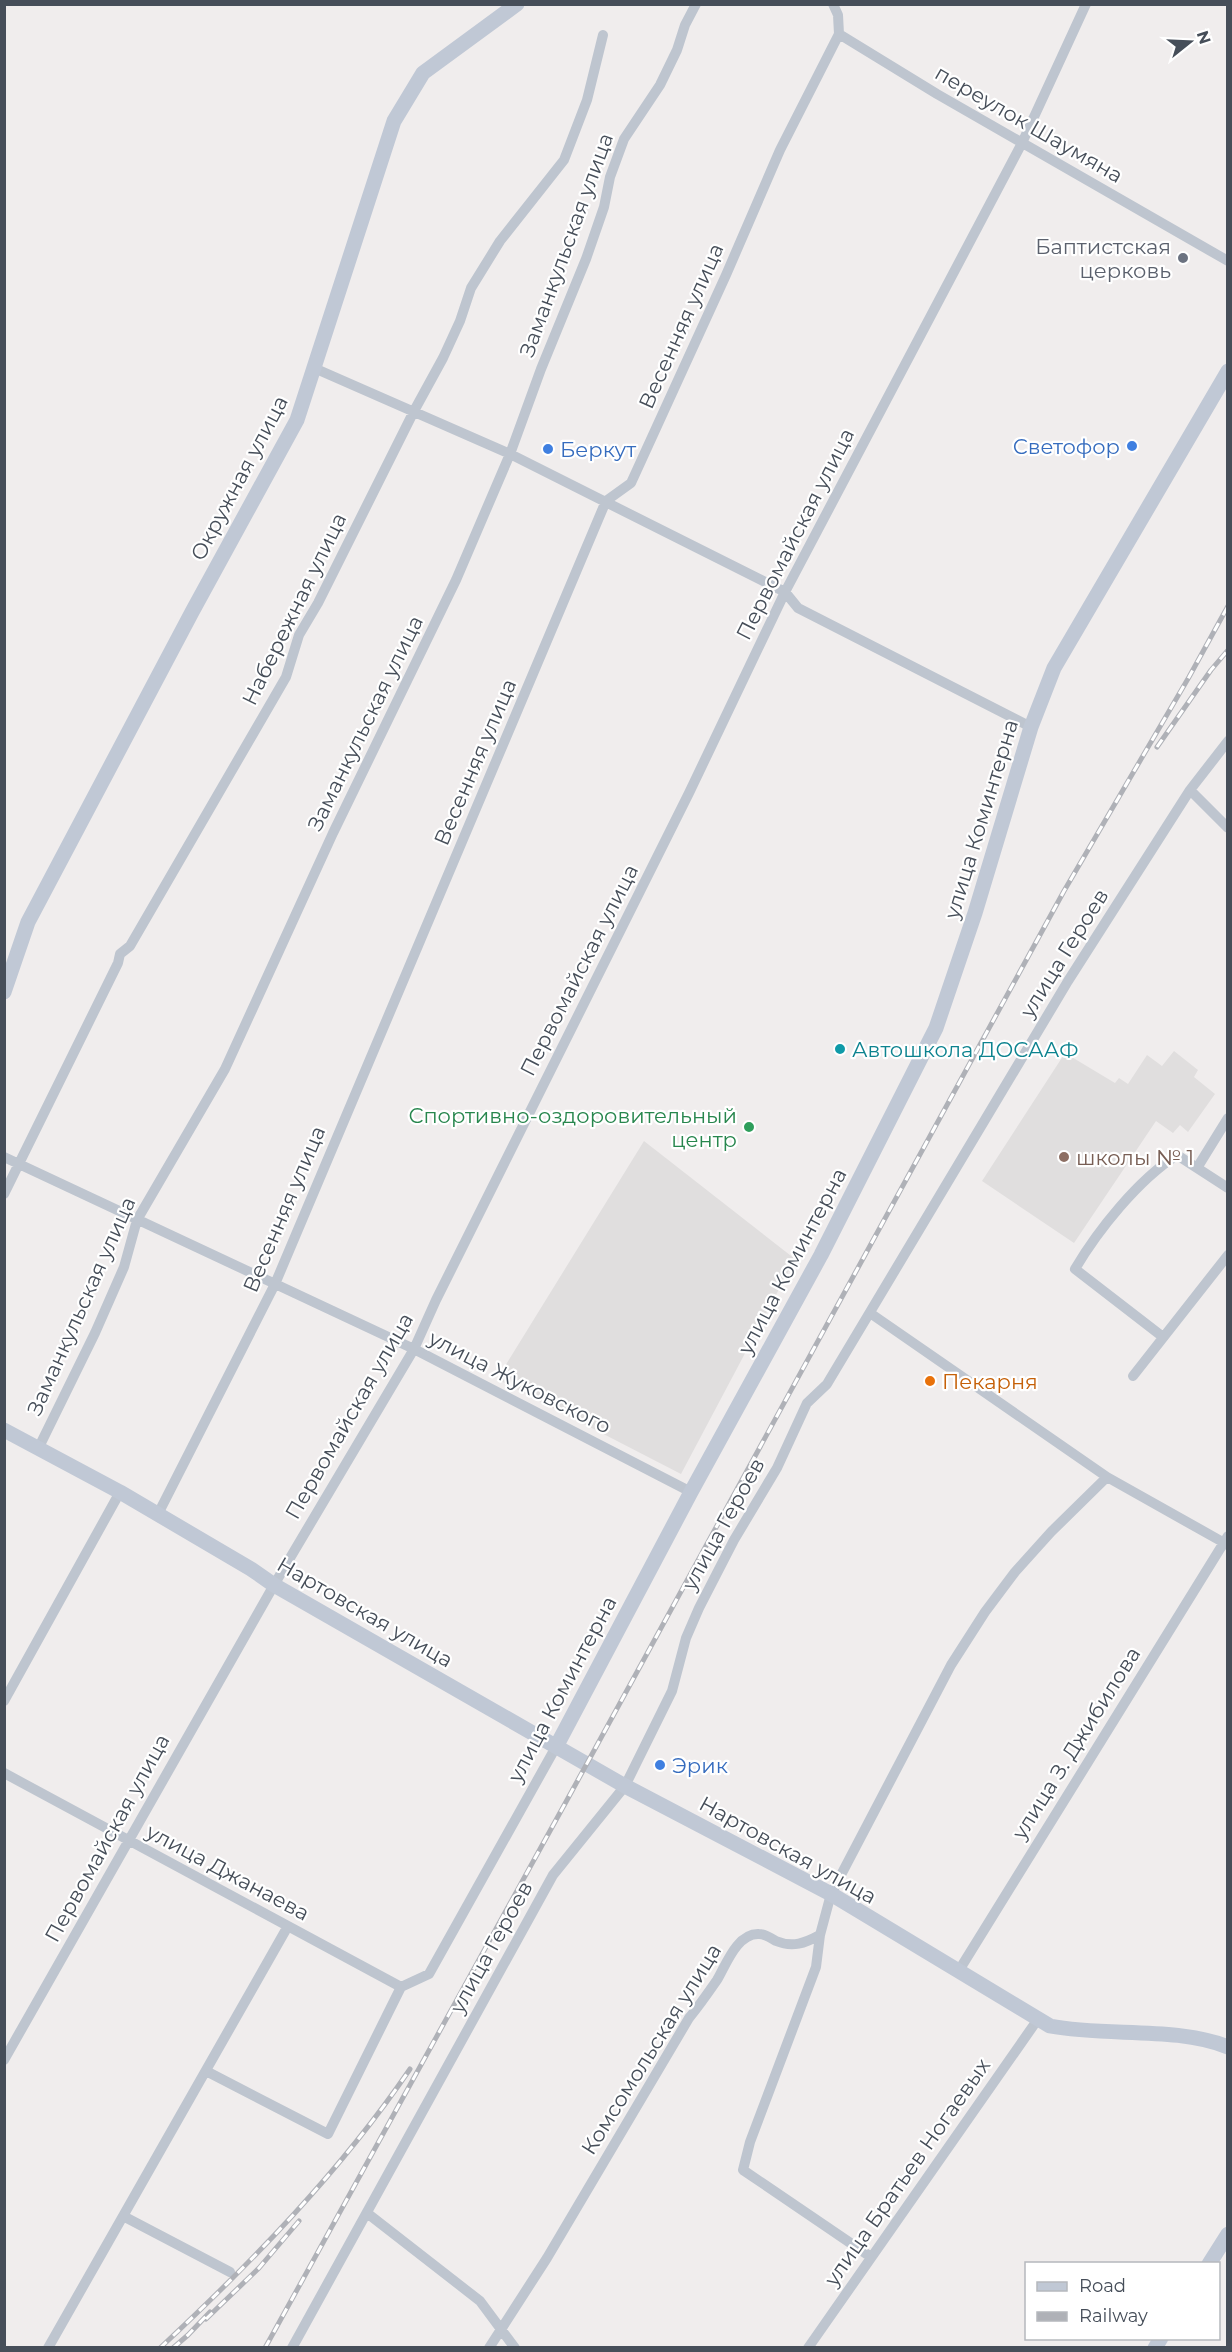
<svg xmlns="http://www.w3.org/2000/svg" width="1232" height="2352" viewBox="0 0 1232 2352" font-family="Montserrat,sans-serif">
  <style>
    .education { fill: #e0dede }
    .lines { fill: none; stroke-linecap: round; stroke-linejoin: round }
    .street { stroke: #bec5cf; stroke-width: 10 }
    .secondary { stroke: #c0c8d5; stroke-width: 15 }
    .rail-casing { stroke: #afb1b7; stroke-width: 5 }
    .rail { stroke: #fff; stroke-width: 3; stroke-dasharray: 9; stroke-linecap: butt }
    .worship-dot { fill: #6b7280; stroke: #fff; stroke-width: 2 }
    .shop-dot { fill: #3f7fe0; stroke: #fff; stroke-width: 2 }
    .culture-dot { fill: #0f9aa8; stroke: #fff; stroke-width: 2 }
    .leisure-dot { fill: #2e9e5b; stroke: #fff; stroke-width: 2 }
    .education-dot { fill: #8d6e63; stroke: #fff; stroke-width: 2 }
    .food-dot { fill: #e8710a; stroke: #fff; stroke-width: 2 }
    .labels { text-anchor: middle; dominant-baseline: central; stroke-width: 4.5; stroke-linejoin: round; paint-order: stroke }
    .street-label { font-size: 21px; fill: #464e59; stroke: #fff }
    .worship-label { font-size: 21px; fill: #5b616d; stroke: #fff; text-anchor: end }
    .shop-label { font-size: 21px; fill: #366cbe; stroke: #fff; text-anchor: start }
    .culture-label { font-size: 21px; fill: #0d838f; stroke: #fff; text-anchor: start }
    .leisure-label { font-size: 21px; fill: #27864d; stroke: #fff; text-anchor: end }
    .education-label { font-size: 21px; fill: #785e54; stroke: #fff; text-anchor: start }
    .food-label { font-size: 21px; fill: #c56008; stroke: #fff; text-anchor: start }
  </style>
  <rect width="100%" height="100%" fill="#f0eded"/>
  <path class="education" d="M1174 1051 1198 1070 1194 1077 1215 1094 1188 1132 1180 1125 1173 1133 1156 1121 1074 1243 982 1181 1065 1053 1115 1083 1119 1078 1128 1084 1147 1055 1162 1066Z
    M644 1141 795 1259 681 1474 497 1379Z"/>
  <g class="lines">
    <path class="street" d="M833 4 838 15 839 34 937 94 1228 261
      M314 368 510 454 785 592 798 608 1031 727
      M1190 790 1228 828
      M4 1157 414 1349 691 1492
      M1197 1168 1228 1118
      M4 1194 118 963 120 954 130 946 286 677 299 635 318 603 414 411 443 358 460 321 471 288 500 241 564 160 587 100 603 35
      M870 1313 1107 1477 1228 1545
      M1163 1337 1075 1269C1098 1230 1138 1180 1177 1155L1228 1188
      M1133 1376 1228 1255
      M39 1447 95 1333 124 1267 137 1220 225 1069 333 833 456 580 510 454 541 369 586 259 604 207 610 177 624 139 660 85 677 50 685 25 696 4
      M158 1514 275 1284 606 501 631 483 726 275 780 150 839 34
      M4 1701 120 1492
      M4 1773 401 1987
      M820 1935 816 1967 750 2142 743 2170 871 2257
      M958 1972 1228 1536
      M4 2060 274 1585 414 1349 436 1300 689 793 785 592 1022 143 1086 4
      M206 2071 328 2134 401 1987 429 1974 557 1745
      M367 2213 480 2301 515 2348
      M123 2216 230 2272
      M48 2348 288 1926
      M292 2348 553 1875 625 1786 672 1691 686 1638 699 1608 734 1540 777 1468 807 1403 827 1384 1068 981 1190 790 1228 741
      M489 2348 547 2258 689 2018C699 2006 708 1993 717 1980 726 1965 737 1933 759 1934 765 1934 771 1938 776 1941 793 1948 805 1943 820 1935L831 1894 951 1665 985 1612 1015 1572 1051 1532 1107 1477
      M808 2348 1038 2019"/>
    <path class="secondary" d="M4 992 28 922 192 612 297 420 394 121 423 73 517 4
      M4 1430 120 1492 251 1569 274 1585 625 1786 831 1894 1050 2026C1107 2037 1176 2026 1228 2047
      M557 1745 691 1492 821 1255 936 1028 975 913 1031 727 1054 668 1228 371
      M1209 2264 1228 2234
      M1155 2348 1161 2338"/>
    <g class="rail-casing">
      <path id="rail" d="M1157 747 1211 670 1228 650
        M206 2319 259 2268 299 2221
        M160 2348C251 2263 340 2172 410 2069
        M173 2348 188 2335 210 2312
        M265 2348 567 1800 1064 891 1189 677 1228 606"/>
    </g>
    <use href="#rail" class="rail"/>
  </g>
  <circle class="worship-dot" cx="1183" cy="258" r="6"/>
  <g class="shop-dot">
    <circle cx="1132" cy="446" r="6"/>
    <circle cx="548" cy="449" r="6"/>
    <circle cx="660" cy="1765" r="6"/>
  </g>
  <circle class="culture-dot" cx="840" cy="1049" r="6"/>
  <circle class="leisure-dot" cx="749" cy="1127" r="6"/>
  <circle class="education-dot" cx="1064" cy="1157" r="6"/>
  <circle class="food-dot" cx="930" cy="1381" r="6"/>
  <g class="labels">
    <g class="street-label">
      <text transform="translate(1029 124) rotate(30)">переулок Шаумяна</text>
      <text transform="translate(566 245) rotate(-70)">Заманкульская улица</text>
      <text transform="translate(681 326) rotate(-66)">Весенняя улица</text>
      <text transform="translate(239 478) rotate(-62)">Окружная улица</text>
      <text transform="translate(795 534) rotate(-63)">Первомайская улица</text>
      <text transform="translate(294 609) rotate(-64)">Набережная улица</text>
      <text transform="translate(365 723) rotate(-64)">Заманкульская улица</text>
      <text transform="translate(475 762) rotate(-67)">Весенняя улица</text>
      <text transform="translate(981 819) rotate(-73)">улица Коминтерна</text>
      <text transform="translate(1064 953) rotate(-58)">улица Героев</text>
      <text transform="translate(579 970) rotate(-63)">Первомайская улица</text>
      <text transform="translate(284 1209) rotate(-67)">Весенняя улица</text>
      <text transform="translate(792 1261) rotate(-62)">улица Коминтерна</text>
      <text transform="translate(81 1306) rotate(-66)">Заманкульская улица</text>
      <text transform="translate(520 1382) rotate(27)">улица Жуковского</text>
      <text transform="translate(349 1416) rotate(-60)">Первомайская улица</text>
      <text transform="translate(723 1524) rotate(-61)">улица Героев</text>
      <text transform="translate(365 1612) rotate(30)">Нартовская улица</text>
      <text transform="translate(562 1689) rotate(-62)">улица Коминтерна</text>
      <text transform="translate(1076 1743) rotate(-58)">улица З. Джибилова</text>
      <text transform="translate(107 1838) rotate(-61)">Первомайская улица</text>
      <text transform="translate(788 1850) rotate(29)">Нартовская улица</text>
      <text transform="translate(228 1872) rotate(28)">улица Джанаева</text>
      <text transform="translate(491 1947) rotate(-61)">улица Героев</text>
      <text transform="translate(651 2049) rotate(-58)">Комсомольская улица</text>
      <text transform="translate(907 2172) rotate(-55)">улица Братьев Ногаевых</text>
    </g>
    <g class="worship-label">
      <text x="1171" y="246">Баптистская<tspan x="1171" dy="24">церковь</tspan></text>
    </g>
    <g class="shop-label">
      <text x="1120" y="446" text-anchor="end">Светофор</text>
      <text x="560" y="449">Беркут</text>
      <text x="672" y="1765">Эрик</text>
    </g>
    <g class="culture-label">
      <text x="852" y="1049">Автошкола ДОСААФ</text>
    </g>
    <g class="leisure-label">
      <text x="737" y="1115">Спортивно-оздоровительный<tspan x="737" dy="24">центр</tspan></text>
    </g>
    <g class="education-label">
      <text x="1076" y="1157">школы № 1</text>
    </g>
    <g class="food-label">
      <text x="942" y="1381">Пекарня</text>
    </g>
  </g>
  <rect width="1232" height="2352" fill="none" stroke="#464e59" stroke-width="12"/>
  <rect x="1025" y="2262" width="195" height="78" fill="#ffffff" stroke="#b5b8bd" stroke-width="1.5"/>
  <rect x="1037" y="2282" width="30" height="9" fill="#c0c8d5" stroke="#b5b8bd" stroke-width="1.5"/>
  <text x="1079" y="2292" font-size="18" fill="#464e59">Road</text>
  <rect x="1037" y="2312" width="30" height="9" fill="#afb1b7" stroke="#b5b8bd" stroke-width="1.5"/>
  <text x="1079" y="2322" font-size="18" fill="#464e59">Railway</text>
  <g transform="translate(1190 42) rotate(72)" stroke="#ffffff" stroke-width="4.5" paint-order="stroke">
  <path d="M0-4.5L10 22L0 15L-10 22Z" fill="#464e59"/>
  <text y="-9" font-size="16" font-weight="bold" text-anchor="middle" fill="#464e59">N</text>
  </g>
</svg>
